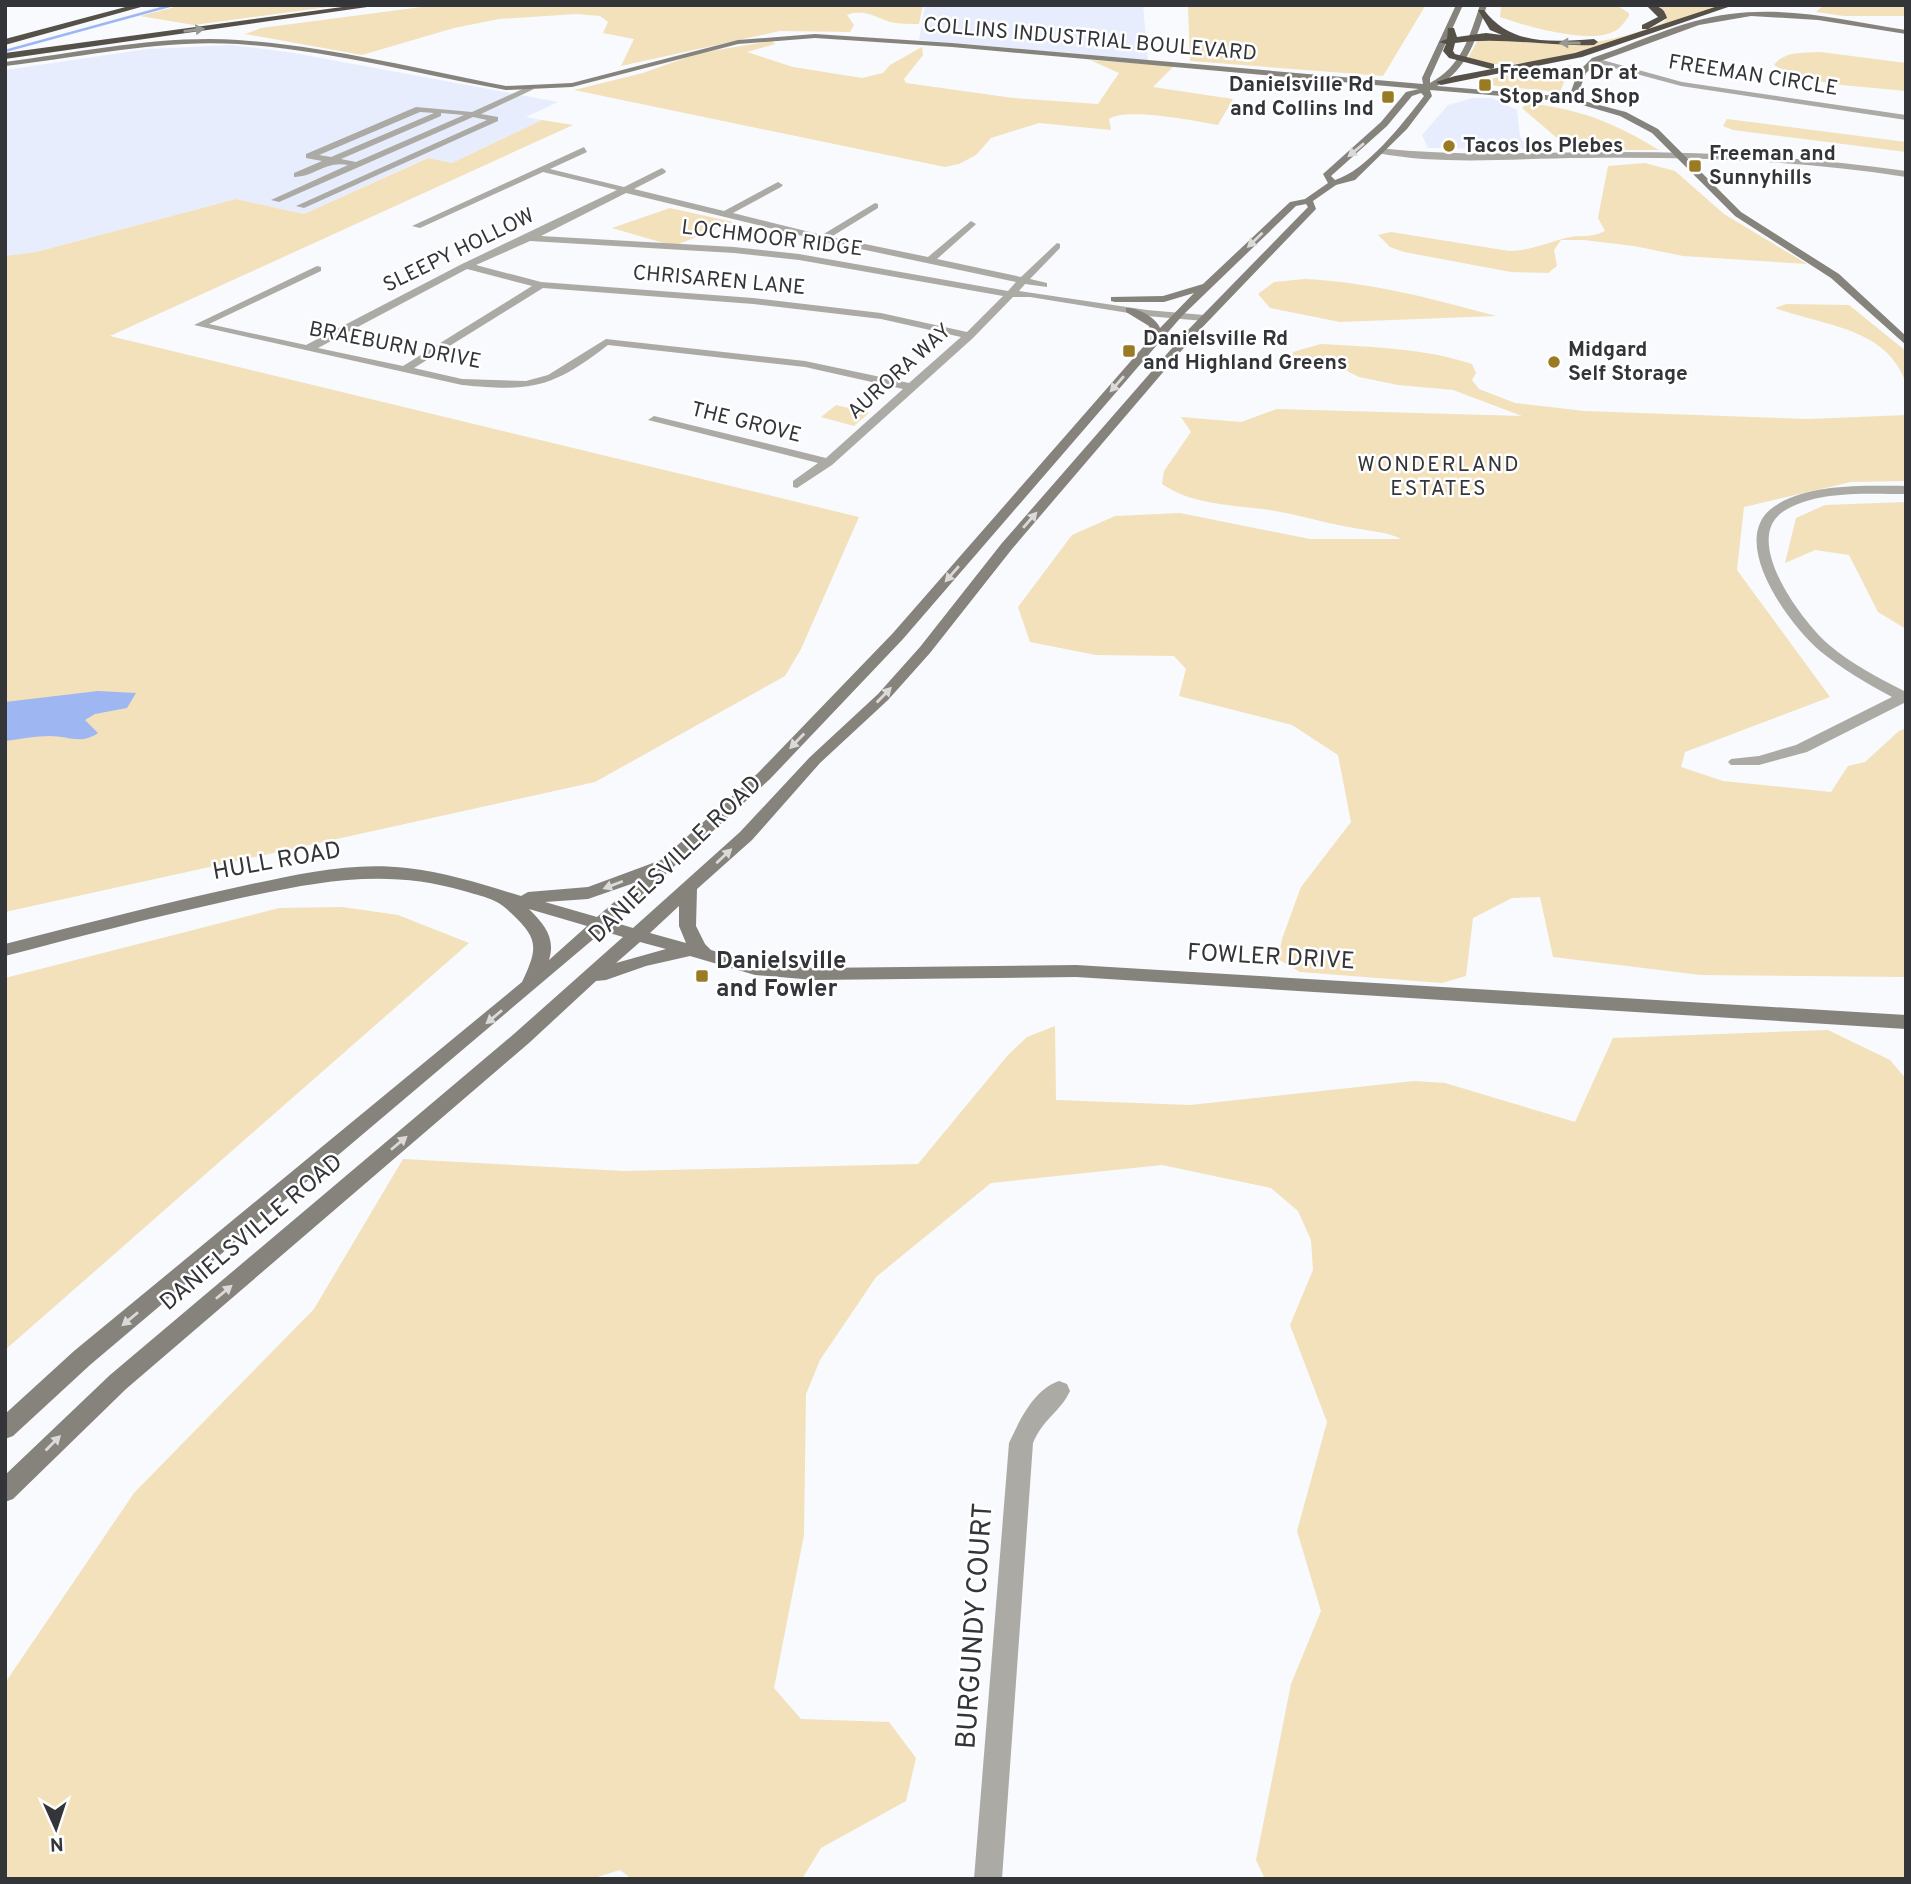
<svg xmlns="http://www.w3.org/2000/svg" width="1911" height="1884" viewBox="0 0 1911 1884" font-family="Overpass,sans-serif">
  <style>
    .built { fill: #e7edfc }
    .green { fill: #f2e1ba }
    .water { fill: #9eb7f2 }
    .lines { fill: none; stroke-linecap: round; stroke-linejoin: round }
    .stream { stroke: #9eb7f2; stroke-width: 2.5 }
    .street { fill: #acaaa5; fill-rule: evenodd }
    .secondary { fill: #86837d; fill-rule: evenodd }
    .highway { fill: #555148; fill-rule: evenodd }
    .oneway { fill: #999791 }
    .oneway2 { fill: #dbdad8 }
    .poi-dot { fill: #9b7a24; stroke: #fff; stroke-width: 2.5 }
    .labels { text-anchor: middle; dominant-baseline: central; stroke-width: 5; stroke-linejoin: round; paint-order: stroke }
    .far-street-label { font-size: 21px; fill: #333539; stroke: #fff }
    .far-poi-label { font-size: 21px; font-weight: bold; fill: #333539; stroke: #fff; text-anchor: start }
    .far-neighbourhood-label { font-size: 21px; letter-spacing: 2px; fill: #333539; stroke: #fff }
    .street-label { font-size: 24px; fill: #333539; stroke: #fff }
    .poi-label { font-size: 24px; font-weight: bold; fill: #333539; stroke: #fff; text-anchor: start }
    .near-street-label { font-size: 28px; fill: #333539; stroke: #fff }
  </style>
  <rect width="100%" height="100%" fill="#f8fafe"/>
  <path class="built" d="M925 5H1143L1148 60 919 40Z
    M232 45 294 53 558 102 526 117 542 120 452 163 427 158 304 214 236 199 36 252 5 256V70L148 49Z
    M1473 98H1492L1517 110 1520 136 1528 149 1428 148 1422 135 1448 105Z"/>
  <path class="green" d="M183 5H342L194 25 140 16Z
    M437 5H923L919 24C910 24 899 24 890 22 876 17 862 8 847 15L854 25 850 32 780 31 621 66 634 39 603 33 608 22 600 16 576 14 499 19 454 28 362 55 245 34 261 28Z
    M1178 5H1422L1424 8 1383 76 1190 61 1188 6Z
    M1508 5H1616L1629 13V16C1626 20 1622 26 1618 29 1594 47 1526 26 1500 17L1501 7Z
    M1654 5H1724C1651 29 1542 79 1467 60L1479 38C1551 44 1592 52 1662 23L1666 20V13Z
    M1824 5H1906V16H1844L1816 12Z
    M772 41 775 44 747 52 793 67 862 78 883 73 890 65 922 47 923 55 904 79 906 83 1013 98 1098 104 1119 73 1090 60 1174 66 1153 87 1233 99 1218 125C1196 121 1126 107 1109 119L1111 130 1039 123 991 138 976 155 959 164 945 167 574 90 643 73 699 53Z
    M1820 52 1906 63V91C1864 86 1811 87 1774 65 1784 51 1803 53 1820 52Z
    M1571 65 1560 92 1476 84 1488 79Z
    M1527 103C1580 109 1613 122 1659 150H1571L1522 108Z
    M1727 119 1906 142V152L1733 130 1723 126Z
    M542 120 573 125 110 336 859 517 801 649 785 676 595 782 5 912V256L36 252 236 199 304 214 428 158 452 163Z
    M1645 163 1675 171 1724 214 1807 264 1683 256 1634 246 1584 240H1561L1554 250 1557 266 1548 273 1511 272 1404 252 1390 247 1378 235 1391 232 1509 251C1530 251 1546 243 1566 238 1581 234 1589 239 1605 231L1598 218 1608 166Z
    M670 208 733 222 674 246 612 228Z
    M1305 279C1370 282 1433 299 1496 316L1340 322 1270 308 1258 294 1274 282Z
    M1786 304 1849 305 1906 351V384C1888 327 1822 326 1775 308Z
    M1321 344C1371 347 1424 348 1472 364L1476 373 1472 380 1479 389 1515 403 1584 411 1808 419 1906 415V481L1851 482 1744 507 1737 570 1830 697 1685 752 1681 767 1723 781 1831 792 1848 766 1865 762 1899 731 1906 728V977L1701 975 1553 957 1540 897 1512 898 1473 918 1466 976 1442 983 1300 972 1278 959 1282 939 1301 887 1351 822 1338 755 1292 725 1179 696 1186 669 1174 656 1096 655 1030 642 1018 607 1072 535 1115 516 1180 513 1310 539H1401C1388 532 1375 532 1360 529 1333 525 1307 517 1281 512 1241 504 1197 508 1162 484L1164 471 1191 432 1181 417 1241 422 1277 409 1522 416 1453 390 1398 385 1359 377 1339 367 1292 360 1293 352Z
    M836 405 869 413 854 426 821 417Z
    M1906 502V629L1878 612 1849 555 1815 550 1785 563 1796 518 1825 505Z
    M342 907 398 915 469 943 5 1350V978L279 908Z
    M1055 1026 1056 1100 1190 1105 1414 1081 1445 1083 1575 1122 1613 1038 1828 1030 1890 1060 1906 1079V1879H1265L1256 1860 1291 1684 1321 1611 1297 1531 1327 1422 1290 1325 1313 1270 1311 1240 1298 1211 1271 1188 1162 1165 991 1183 876 1277 820 1360 806 1394 804 1535 774 1688 801 1719 889 1722 916 1758 906 1801 821 1848 802 1879H632L620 1870 591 1879H5V1683L134 1493 314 1309 403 1159 624 1171 918 1164 1008 1055 1027 1037Z"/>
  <path class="water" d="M98 691 136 693 127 708 95 714 85 720 98 733C81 745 68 736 50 736 35 736 20 739 5 741V702Z"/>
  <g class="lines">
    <path class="stream" d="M5 51 173 5"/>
    <path class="street" d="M1595 58 1682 82 1906 115V120L1681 86 1592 62Z
      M527 87 534 89 481 114 498 117V121L304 208 296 206 487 120 473 117 279 202 271 200 348 165C324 161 315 177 294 177V173L322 161 306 158V154L416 107 472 112ZM420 112 434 113 331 157 319 155ZM441 113 464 115 356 162 341 159 441 116Z
      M584 147 587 152 550 169 624 187 662 168 666 171 665 173 634 189 724 211 778 182 783 185 781 187 733 213 822 235 875 203 878 204V208L831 237 928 257 971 221 976 224 974 226 937 259 1021 277 1057 243 1060 244V248L1030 279 1047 283V287L1025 284 1019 291 1147 310 1204 315 1209 318 1204 321 1147 316 1030 297H1013L973 338 832 465 797 488 793 487V481L818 463 648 420 654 416 826 458 903 389 805 367 608 345C552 388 532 392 462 385L194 325 317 266 321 267V271L209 324 306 345 462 264 617 190 543 172 420 228 412 226ZM626 193 823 241 1016 282 1008 291 799 254 734 247 541 236ZM530 241 734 253 799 260 1003 296 967 332 881 313 753 298 541 282 476 265ZM467 269 532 286 403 366 318 348ZM543 288 753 304 881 319 961 337 909 383 805 361 606 339 548 375 526 381 462 379 414 368Z
      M1380 148C1458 157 1536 152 1614 152 1712 152 1809 157 1906 171V177C1799 160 1693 157 1585 158 1517 158 1445 166 1377 153Z
      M1906 486V494C1868 494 1817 490 1784 511 1740 539 1802 621 1828 644 1851 664 1879 678 1906 692V702L1807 752 1759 765H1731L1728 762 1731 759 1759 756 1796 745 1892 697C1866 683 1842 669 1820 651 1789 625 1725 538 1775 506 1810 483 1865 486 1906 486Z
      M1059 1381 1067 1384 1070 1391C1061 1411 1043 1419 1033 1443L1002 1879H974L1009 1443C1020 1420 1033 1390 1059 1381Z"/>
    <path class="secondary" d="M1456 5H1463L1430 78V83C1461 67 1470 36 1480 5H1487C1477 36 1468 70 1437 86L1569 97 1578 72 1592 58C1637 43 1682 20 1730 14 1789 6 1848 21 1906 30V34L1818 20 1751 16 1699 25 1598 62 1586 73 1576 99 1626 112 1658 129 1741 212 1839 274 1906 336V345L1831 278 1735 216 1652 133 1620 116 1572 102 1430 90 1432 96 1407 129 1355 180 1336 185 1313 201 1316 209 1194 336 1012 549 930 653 888 700 820 763 752 840 697 889 696 926 705 944 711 950 755 963 814 968 1076 965 1906 1015V1029L1076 977 814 980 755 975 690 956 646 966 606 980 596 981 529 1043 126 1389 13 1499 5 1502V1475L110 1375 515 1033 623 937 603 931 90 1365 13 1436 5 1439V1414L74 1351 522 982C538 948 539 939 511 913 496 898 484 897 464 891 380 866 306 884 223 902 150 918 78 937 5 956V944C83 924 160 904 238 887 294 875 350 861 407 868 446 872 484 885 521 896L528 892 588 887 661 860 758 773 893 633 1151 338 1149 326 1126 312V308C1137 307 1157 318 1160 328L1194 293 1164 302H1115L1111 301V297L1163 296 1203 284 1290 202 1305 199 1328 183 1323 174 1381 122 1406 92 1419 89 952 47 815 38 738 44 572 87 506 90C418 74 328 50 238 44 161 39 82 57 5 66V62C82 52 161 35 238 40 328 46 418 69 506 86L572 83 738 40 815 34 952 43 1423 84 1422 78ZM1421 93 1424 96C1404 122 1366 171 1335 180L1331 176 1387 126 1412 96ZM1306 204 1308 207 1186 332 1002 543 920 647 878 694 810 757 740 832 633 928 613 922 770 779 903 639 1182 316 1296 206ZM637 882 597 917 545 902 588 899ZM679 906V926L686 943 650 933ZM529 909 587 926 549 960C556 938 544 924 529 909ZM640 942 666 949 616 963Z"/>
    <path class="highway" d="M133 5H148L5 45V39Z
      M357 5H381L5 59V53Z
      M1646 5C1657 5 1664 7 1667 18L1648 29H1642V25L1658 17Z
      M1721 5H1734L1582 57 1441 85 1436 82 1455 76 1575 53Z
      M1478 10H1484C1511 46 1552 42 1594 39L1598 42 1594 45C1547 47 1501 36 1455 43L1453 51 1455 54 1494 64V68L1491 69 1449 58 1443 51 1446 44 1439 42 1447 39 1448 28H1454L1457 37 1486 33 1502 35 1490 30Z"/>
  </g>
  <defs><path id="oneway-solid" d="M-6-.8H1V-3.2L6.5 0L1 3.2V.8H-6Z" transform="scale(1.75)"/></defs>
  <g class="oneway">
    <use href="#oneway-solid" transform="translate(194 30) rotate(-8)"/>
    <use href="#oneway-solid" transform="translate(1570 43) rotate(180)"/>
  </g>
  <g class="oneway2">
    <use href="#oneway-solid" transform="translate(1356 150) rotate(140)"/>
    <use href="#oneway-solid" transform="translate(1255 240) rotate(136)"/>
    <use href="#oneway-solid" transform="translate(1117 384) rotate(131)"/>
    <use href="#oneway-solid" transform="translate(1030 520) rotate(-49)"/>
    <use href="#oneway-solid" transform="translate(952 574) rotate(131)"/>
    <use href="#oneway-solid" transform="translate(884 695) rotate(-46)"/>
    <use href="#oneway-solid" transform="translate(797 741) rotate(134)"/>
    <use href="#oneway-solid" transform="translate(724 856) rotate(-43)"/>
    <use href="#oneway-solid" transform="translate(613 885) rotate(159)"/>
    <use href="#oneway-solid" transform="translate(494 1017) rotate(140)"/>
    <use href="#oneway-solid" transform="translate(399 1143) rotate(-40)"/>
    <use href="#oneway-solid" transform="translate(224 1292) rotate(-40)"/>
    <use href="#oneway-solid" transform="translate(130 1319) rotate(140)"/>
    <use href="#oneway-solid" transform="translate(53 1443) rotate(-45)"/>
  </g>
  <g class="poi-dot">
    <rect x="1478" y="78" width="14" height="14" rx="3.5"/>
    <rect x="1381" y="90" width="14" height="14" rx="3.5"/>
    <circle cx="1449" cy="146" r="7"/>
    <rect x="1688" y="159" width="14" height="14" rx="3.5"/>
    <rect x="1122" y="344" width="14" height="14" rx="3.5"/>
    <circle cx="1554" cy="362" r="7"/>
    <rect x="695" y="969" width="14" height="14" rx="3.5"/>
  </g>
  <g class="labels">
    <g class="far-street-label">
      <text transform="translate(1090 40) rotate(5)">COLLINS INDUSTRIAL BOULEVARD</text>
      <text transform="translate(1753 76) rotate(9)">FREEMAN CIRCLE</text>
      <text transform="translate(772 239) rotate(7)">LOCHMOOR RIDGE</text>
      <text transform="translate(459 251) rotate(-26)">SLEEPY HOLLOW</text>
      <text transform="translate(719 281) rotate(5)">CHRISAREN LANE</text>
      <text transform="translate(395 346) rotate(11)">BRAEBURN DRIVE</text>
      <text transform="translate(900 372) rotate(-42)">AURORA WAY</text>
      <text transform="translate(746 423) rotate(14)">THE GROVE</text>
    </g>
    <g class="far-poi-label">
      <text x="1499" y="73">Freeman Dr at<tspan x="1499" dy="24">Stop and Shop</tspan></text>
      <text x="1374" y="85" text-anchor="end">Danielsville Rd<tspan x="1374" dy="24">and Collins Ind</tspan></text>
      <text x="1463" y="146">Tacos los Plebes</text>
      <text x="1709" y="154">Freeman and<tspan x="1709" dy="24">Sunnyhills</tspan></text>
      <text x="1143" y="339">Danielsville Rd<tspan x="1143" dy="24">and Highland Greens</tspan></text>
      <text x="1568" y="350">Midgard<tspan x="1568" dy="24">Self Storage</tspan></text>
    </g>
    <g class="far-neighbourhood-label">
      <text x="1439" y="465">WONDERLAND<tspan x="1439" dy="24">ESTATES</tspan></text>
    </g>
    <g class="street-label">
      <text transform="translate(676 860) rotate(-44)">DANIELSVILLE ROAD</text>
      <text transform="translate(277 862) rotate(-10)">HULL ROAD</text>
      <text transform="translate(1271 958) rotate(3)">FOWLER DRIVE</text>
      <text transform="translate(252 1233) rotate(-40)">DANIELSVILLE ROAD</text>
    </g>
    <g class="poi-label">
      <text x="716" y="962">Danielsville<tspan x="716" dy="28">and Fowler</tspan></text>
    </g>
    <g class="near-street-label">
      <text transform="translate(976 1626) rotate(-86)">BURGUNDY COURT</text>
    </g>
  </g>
  <rect width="1911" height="1884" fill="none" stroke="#333539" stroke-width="14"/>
  <g transform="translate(56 1828) rotate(177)" stroke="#ffffff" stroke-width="5" paint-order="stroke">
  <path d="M0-5L12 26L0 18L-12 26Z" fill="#333539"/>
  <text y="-10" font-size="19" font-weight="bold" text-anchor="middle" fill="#333539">N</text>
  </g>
</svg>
